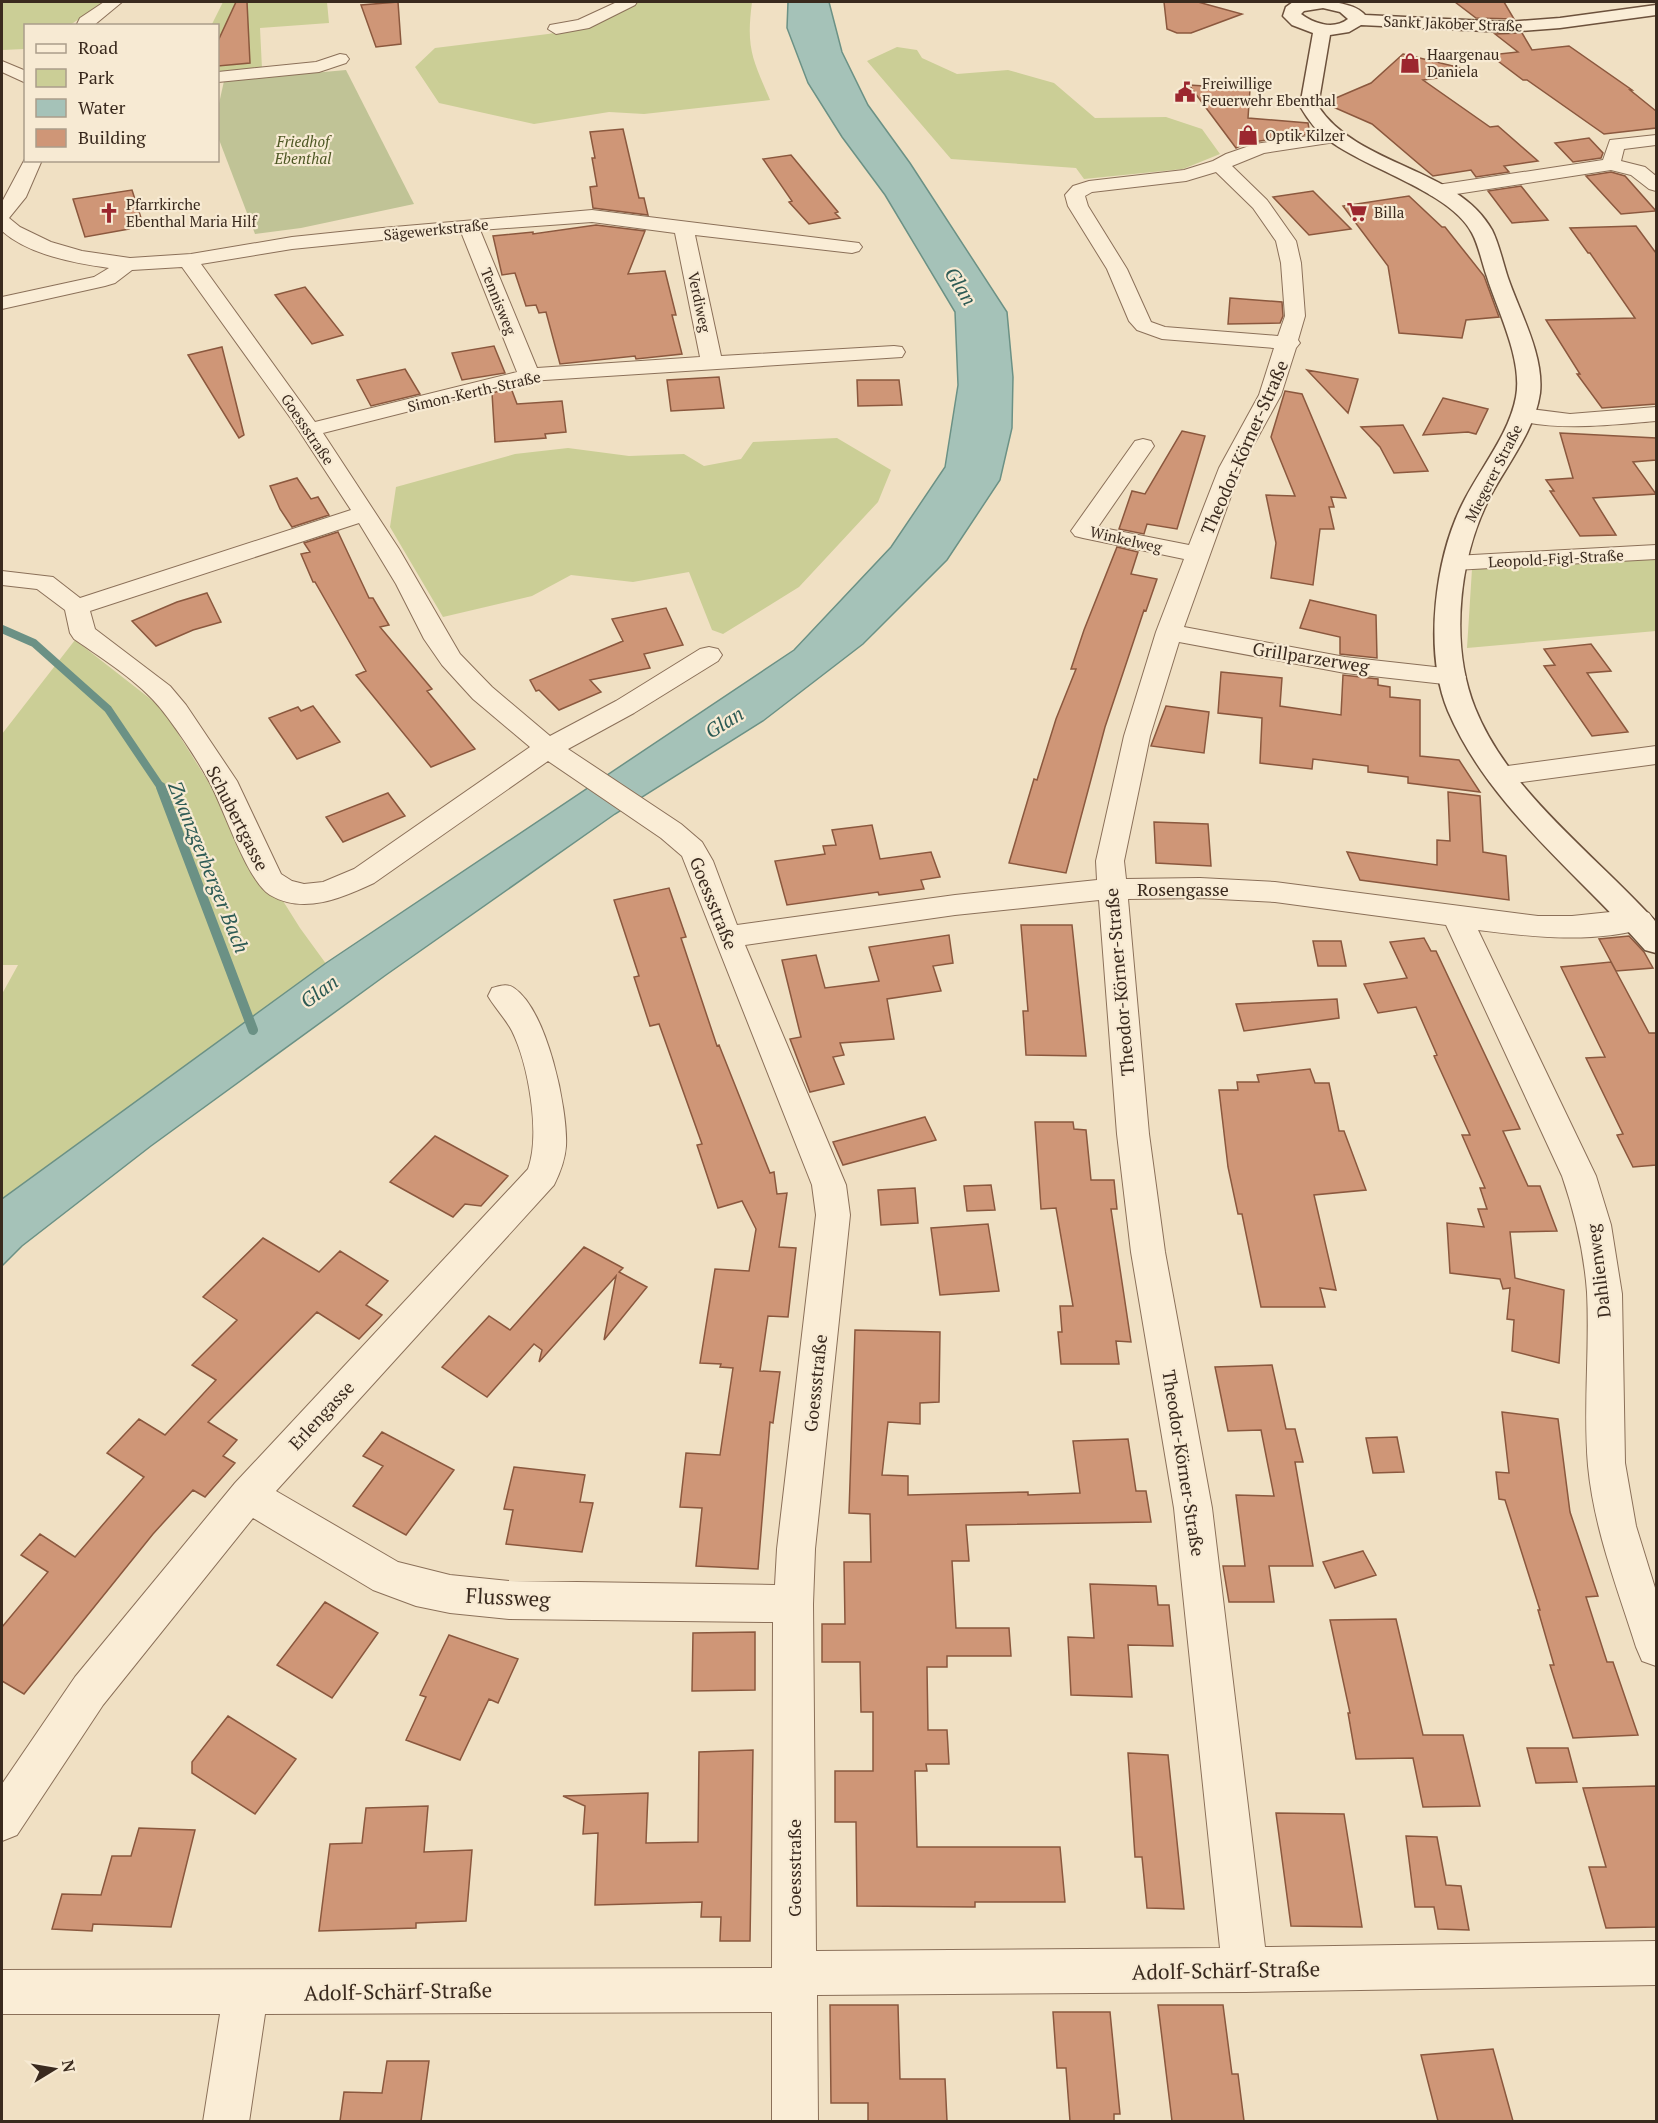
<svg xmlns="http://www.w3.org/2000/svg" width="1658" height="2123" viewBox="0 0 1658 2123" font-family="'PT Serif',serif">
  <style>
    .green { fill: #cbce96 }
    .cemetery { fill: #c0c396 }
    .water { fill: #a5c2b8; stroke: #6b9185; stroke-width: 1.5 }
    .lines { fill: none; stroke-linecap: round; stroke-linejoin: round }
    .stream-far1 { stroke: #6b9185; stroke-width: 8 }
    .stream { stroke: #6b9185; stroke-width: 10 }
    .building { fill: #cf9677; stroke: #8b583e; stroke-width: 1.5 }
    .minor-casing { stroke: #8b7059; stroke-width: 2 }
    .secondary-casing { stroke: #6c513c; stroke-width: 3 }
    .minor { fill: #faedd6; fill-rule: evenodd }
    .secondary { fill: #faedd6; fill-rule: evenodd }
    .labels { text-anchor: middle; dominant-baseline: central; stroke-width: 4.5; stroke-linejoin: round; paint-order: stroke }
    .far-street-label { font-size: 15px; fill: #3a2a1e; stroke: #f7ead3 }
    .far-poi-label { font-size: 15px; fill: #3a2a1e; stroke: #f7ead3; text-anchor: start }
    .far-park-label { font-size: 15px; font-style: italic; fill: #4d5723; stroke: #f7ead3 }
    .street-label { font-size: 18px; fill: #3a2a1e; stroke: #f7ead3 }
    .water-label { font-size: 20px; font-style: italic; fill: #2c5a54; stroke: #f7ead3 }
    .near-street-label { font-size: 21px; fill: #3a2a1e; stroke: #f7ead3 }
  </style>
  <rect width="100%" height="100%" fill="#f0e0c3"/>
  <path class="green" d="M2 2H105L70 25 26 26 25 49 2 50Z
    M223 2H327L329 23 260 28 262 69 218 73V26H211Z
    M635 2H752C746 48 752 58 770 100L644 114 609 112 534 124 439 103 415 67 435 48 548 34 586 27Z
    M897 47 917 50 922 58 957 74 1008 70 1054 83 1095 118 1166 117 1202 129 1220 154 1183 169 1084 179 1076 168 951 159 867 61Z
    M837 438 891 470 878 502 799 587 723 634 712 630 689 572 633 582 571 575 532 596 443 617 390 527 396 487 515 454 568 448 629 456 684 454 704 466 741 459 753 442Z
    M1656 559V631L1467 648 1472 569Z
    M75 640 162 708 300 928 332 972 2 1220V994L18 965H2V734Z"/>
  <path class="cemetery" d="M346 70 414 204 301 228 255 234 218 137V108L224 81Z"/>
  <path class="water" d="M788 2H829L842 52 868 105 910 163 1007 312 1013 377 1012 428 1000 480 947 560 863 644 763 721 615 814 386 975 151 1146 22 1246 2 1266V1199L326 963 794 650 891 547 945 467 958 385 955 312 885 195 842 137 808 83 787 28Z"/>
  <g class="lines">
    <path class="stream-far1" d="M2 629 34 643 108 709 162 789"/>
    <path class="stream" d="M161 787 253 1030"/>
  </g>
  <path class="building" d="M236 2H247L250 63 218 66V41Z
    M398 2 401 44 376 47 361 5Z
    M1164 2H1198L1242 14 1191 33H1177L1167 29Z
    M1455 2H1504L1514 19 1476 18Z
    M1522 33 1532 50 1569 46 1632 90H1630L1656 111V128L1604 134 1527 80H1523L1490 55 1518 52 1495 34Z
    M1403 54 1474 71V73L1423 80 1490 127 1498 126 1538 161 1504 166 1509 172 1476 177 1471 170 1433 176 1372 124 1324 103 1371 83Z
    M1189 85 1250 89 1248 118 1308 123 1310 134 1246 143 1236 148Z
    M623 129 639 198H644L648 215 593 208 590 187 597 186 592 158H595L590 132Z
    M1589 138 1603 153 1601 158 1573 162 1555 143Z
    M791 155 838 212 835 213 840 218 809 224 789 202 792 201 763 159Z
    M1611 172 1625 176 1656 211 1621 214 1586 176Z
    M1521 186 1548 220 1512 223 1488 191Z
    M132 190 142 221 129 229 85 237 73 199Z
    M1313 191 1351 229 1309 235 1273 197Z
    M1409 196 1442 227H1445L1484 276 1499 317 1466 320 1462 338 1399 333 1388 266 1343 206Z
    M596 225 645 231 628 274 665 271 676 315H672L682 354 636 359 635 356 560 364 546 312 539 313 536 305 526 306 515 273 502 275 493 236 533 232V234Z
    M1636 226 1656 253V404L1602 408 1577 374H1580L1546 320 1635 318 1590 253H1588L1570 228Z
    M305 287 343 335 312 344 275 295Z
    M1230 298 1282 302 1283 316 1280 323 1228 324Z
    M494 346 505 373 462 380 452 353Z
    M222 347 244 435 239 438 188 355Z
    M405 369 420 394 371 406 357 380Z
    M1307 370 1358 379 1348 413Z
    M719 377 724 408 671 411 667 380Z
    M857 380H899L902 405 858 406Z
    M511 388 517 404 562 401 566 432 545 434 546 438 495 442 492 393Z
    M1285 391 1302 394 1346 498 1331 497 1334 507H1329L1334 529H1320L1313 585 1271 578 1276 543 1266 495 1295 496 1271 437Z
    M1443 398 1488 409 1476 434 1468 432 1423 435Z
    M1403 425 1428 471 1394 473 1380 447 1361 427Z
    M1182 431 1205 436 1177 529 1147 524 1144 534 1119 529 1132 491 1145 494Z
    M1560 433 1656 438V460L1633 462 1656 494 1593 498 1616 535 1580 536 1550 491H1554L1546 480 1573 478Z
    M297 478 311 499 318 497 329 515 292 527 280 509 270 486Z
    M338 532 369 598H373L389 625 380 627 432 689 427 691 475 749 431 767 356 675 366 671 315 582H313L301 554 310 552 304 543Z
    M1117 547 1138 552 1131 574 1157 579 1146 611 1144 610 1105 727 1066 873 1009 863 1034 779 1037 780 1056 719 1076 669H1071L1084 630Z
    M207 593 221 622 193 630 156 646 132 621 177 602Z
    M1310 600 1376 615 1377 658 1340 654V637L1300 628Z
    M666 608 683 645 644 654 650 668 590 680 601 692 559 710 539 690 536 691 530 680 623 641 612 619Z
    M1591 644 1611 671 1587 673 1628 732 1592 736 1544 666 1555 665 1544 649Z
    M1221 672 1282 678 1280 706 1341 715 1343 675 1378 679V685L1390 687V697L1420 700V756L1459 760 1480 792 1408 783V777L1368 772V766L1313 759 1312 769 1260 763 1262 718 1218 713Z
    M313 706 340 742 297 759 269 718 298 707 301 711Z
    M1166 706 1209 712 1204 753 1151 746Z
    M1448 792 1480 796 1483 852 1506 856 1509 900 1360 880 1347 852 1437 865V840L1450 841Z
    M388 793 405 816 343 842 326 817Z
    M1154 822 1208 824 1211 866 1156 863Z
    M872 825 880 859 931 852 940 877 921 880 924 889 879 895 878 892 787 905 775 861 825 854 823 846 836 845 832 830Z
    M669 888 686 937 681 938 717 1046 719 1045 770 1173 774 1172 777 1194 787 1193 779 1247 796 1248 788 1317 768 1316 760 1371 780 1372 773 1423 770 1422 758 1569 696 1566 702 1508 680 1507 686 1453 720 1455 733 1368 720 1367 721 1364 700 1363 715 1269 749 1271 756 1229 742 1201 718 1208 697 1145 702 1144 659 1024 650 1026 634 977 639 976 614 900Z
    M1021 925H1072L1086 1056 1026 1055 1023 1011H1028Z
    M949 935 953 963 933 966 941 991 887 999 894 1039 840 1043 844 1055 833 1057 844 1084 810 1092 790 1039 801 1037 782 960 816 955 825 988 879 981 869 947Z
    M1629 936 1644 952 1653 968 1616 971 1599 939Z
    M1424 938 1431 951H1436L1520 1129 1503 1131 1528 1186H1540L1557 1231 1510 1232 1515 1278 1564 1290 1559 1363 1512 1351 1514 1320 1507 1319 1510 1288 1503 1289 1500 1279 1450 1273 1447 1223 1484 1227 1478 1209H1487L1480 1188H1485L1462 1135H1470L1434 1056 1437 1055 1416 1007 1378 1013 1364 984 1407 978 1390 942Z
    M1313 941H1341L1346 966H1318Z
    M1611 962 1649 1033H1656V1165L1633 1167 1617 1135 1623 1134 1586 1058 1605 1057 1561 967Z
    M1337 999 1339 1018 1244 1031 1236 1004Z
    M1310 1069 1315 1083H1329L1339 1131H1344L1366 1190 1314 1195 1336 1290 1320 1288 1325 1307H1261L1242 1214H1238L1228 1167 1219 1090H1238L1237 1082H1259L1257 1075Z
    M925 1117 936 1140 843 1165 833 1142Z
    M1035 1122H1073L1074 1129 1086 1130 1091 1180H1114L1117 1209H1111L1131 1342 1116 1341 1119 1364H1061L1058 1332H1062L1060 1306H1073L1056 1208 1041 1209Z
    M435 1136 508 1176 481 1206 465 1204 453 1217 390 1182Z
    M991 1185 995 1210 967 1211 964 1186Z
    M915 1188 918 1223 881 1225 878 1190Z
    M988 1224 999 1291 940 1295 931 1228Z
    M263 1238 319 1272 340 1251 388 1281 366 1305 382 1315 359 1339 317 1312 208 1422 237 1440 223 1456 235 1463 205 1497 193 1490 153 1534 24 1694 2 1681V1627L48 1572 21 1555 40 1534 75 1557 144 1477 107 1453 139 1419 165 1435 216 1380 192 1365 237 1320 203 1297Z
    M584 1247 623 1268 619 1272 647 1287 604 1340 616 1276 539 1362 542 1350 534 1344 487 1397 442 1367 489 1316 510 1330Z
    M855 1330 940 1332 939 1402 920 1403V1424L888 1422 882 1475 908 1476V1495L1028 1492V1495L1080 1493 1073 1441 1128 1439 1136 1491H1146L1151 1522 966 1525 969 1561H952L956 1628H1009L1011 1656H947V1667H927L928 1730H947L949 1764H926L927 1771H915L917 1847H1060L1065 1902H975V1907L857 1906 856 1822H835V1771H873V1712H861L860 1662H822V1624H845L844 1562H871L870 1514 849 1513Z
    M1272 1365 1286 1429H1295L1303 1462H1295L1313 1566H1269L1274 1602H1229L1223 1566H1245L1236 1495 1274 1496 1261 1430 1228 1431 1215 1367Z
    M1502 1412 1558 1419 1570 1512 1598 1596 1586 1597 1607 1662H1613L1638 1735 1573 1738 1550 1665H1554L1538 1610H1540L1505 1500 1499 1499 1496 1472 1509 1473Z
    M382 1432 454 1470 406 1535 353 1506 383 1466 363 1456Z
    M1397 1437 1404 1472 1373 1473 1366 1438Z
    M514 1467 585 1475 580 1502 593 1503 582 1552 506 1544 513 1510 504 1509Z
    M1363 1551 1376 1575 1335 1588 1323 1562Z
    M1090 1584 1156 1586 1158 1605H1169L1173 1646 1128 1645 1132 1697 1071 1695 1068 1637 1094 1638Z
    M325 1602 378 1633 332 1698 277 1665Z
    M1396 1619 1423 1735H1463L1480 1806 1423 1807 1413 1758 1356 1759 1348 1713H1350L1330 1620Z
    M755 1632V1690L692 1691 693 1633Z
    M449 1635 518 1659 498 1703 489 1699 460 1760 406 1740 426 1697 420 1695Z
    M228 1716 296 1759 255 1814 192 1773V1762Z
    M1527 1748H1568L1577 1782 1536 1783Z
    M753 1750 750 1941H720L721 1917H701L702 1902 595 1905 598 1833 583 1834 585 1806 563 1796 648 1793 646 1843 698 1842 699 1752Z
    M1128 1753 1168 1755 1184 1909 1147 1908 1142 1857H1135Z
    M1656 1786V1927L1606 1928 1589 1867H1606L1583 1788Z
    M428 1806 424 1852 472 1850 466 1921 416 1923V1928L319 1931 330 1844 362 1843 366 1808Z
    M1276 1813 1344 1814 1362 1927 1291 1926Z
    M139 1828 195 1830 171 1927 93 1924 92 1931 52 1929 62 1894 101 1895 112 1856H131Z
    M1406 1836 1437 1837 1446 1885 1461 1886 1469 1930 1438 1929 1434 1907H1415Z
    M830 2005H898L900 2079H945L947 2121H868V2103H831Z
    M1158 2005H1223L1232 2074H1238L1244 2121H1172Z
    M1053 2012H1110L1120 2114H1114V2121H1070L1066 2068H1057Z
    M1493 2049 1513 2121H1438L1421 2055Z
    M387 2061H429L421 2121H340L344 2092 382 2093Z"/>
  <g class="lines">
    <g class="minor-casing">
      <path id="minor" d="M104 2H122L93 26H76L80 18Z
        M617 2H637L635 5 589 28 556 34 548 29 550 25 578 20Z
        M340 54 346 55 349 59 346 63 319 72 218 82V72L316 62Z
        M2 61 26 71V83L2 72Z
        M1336 132 1342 133 1345 137 1342 141 1264 153 1232 166 1267 200 1296 241 1301 263 1305 316 1298 340 1300 343 1296 348 1281 395 1241 468 1184 627 1345 657 1453 669 1462 671 1466 677 1462 683 1453 685 1345 673 1179 642 1150 736 1124 861 1126 879 1200 878 1275 882 1538 916H1572L1639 909 1649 913 1654 920 1649 927C1595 944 1533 937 1478 930L1596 1176 1611 1225 1622 1294 1625 1463 1636 1526 1656 1591V1666L1642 1661 1636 1647C1617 1587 1594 1529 1588 1466 1583 1408 1590 1350 1587 1292 1584 1252 1575 1214 1562 1176L1446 925 1275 902 1200 898 1128 899 1149 1134 1165 1252 1212 1508 1265 1947 1656 1941V1985L1245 1992 817 1995 818 2122H772V2012L265 2014 249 2122H203L220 2014H2V1970L772 1968 773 1622 509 1619 450 1613 416 1606 373 1590 253 1518 103 1705 17 1835 2 1841V1784L75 1677 235 1483 528 1169C541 1134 528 1063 512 1031 505 1018 495 1008 488 996L492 988C500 986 507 983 514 988 547 1010 568 1109 566 1146 565 1160 560 1173 554 1185L276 1491 398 1562 450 1575 509 1581 775 1585 777 1549 816 1215 812 1185 682 856 661 838 548 761 374 883C342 898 304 915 270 895 247 881 224 809 210 783 198 761 183 738 168 718 144 684 107 662 74 639L70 633 65 610 37 589 2 585V571L53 577 80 598 351 510 292 420 182 267 132 270 115 283 105 286 2 309V297L94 277 109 268C74 263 29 255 2 231V202L26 157V160H42L26 197 9 218 20 227 51 242 82 251 130 258 191 254 292 237 359 230 592 210 859 243 862 247 859 251 852 253 695 235 721 356 894 346 902 347 905 352 902 357 529 381 323 433 399 549 460 654 492 687 550 736 616 701 700 649 709 647 718 649 722 655 718 661 634 713 568 749 681 824 702 842 713 861 737 925 955 895 1097 880 1096 861 1124 736 1156 632 1184 559 1083 538 1075 536 1071 531 1135 441 1143 439 1151 441 1154 446 1098 527 1189 545 1219 468 1259 395 1274 348 1162 339 1137 330 1129 321 1107 269 1068 206 1065 195 1073 186 1089 181 1184 170 1213 161 1226 154 1255 144ZM1216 172 1253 208 1276 241 1281 263 1285 316 1278 336 1165 327 1151 322 1127 269 1088 206 1085 196 1092 192 1186 181ZM592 222 675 233 700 357 537 368 480 230ZM461 232 517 372 315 422 201 264 292 249ZM359 523 396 584 424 639 442 665 473 699 530 747 354 869 323 882 304 884 292 881 281 874 237 781 186 705 170 686 95 629 90 611ZM1099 900 1117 1134 1131 1252 1174 1508 1220 1948 816 1951 813 1604 815 1549 850 1215 846 1185 745 945 955 915Z
        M1656 135V145L1624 149 1621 161 1645 167 1656 176V191L1649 189 1631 175 1611 170 1437 197 1430 195 1427 191 1430 187 1437 185 1603 160 1610 140Z
        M1656 407V421C1609 425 1562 431 1515 420L1512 415 1515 410 1523 408 1570 414Z
        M1656 545V559L1455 570 1446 568 1443 563 1446 558 1455 556Z
        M1656 746V764L1500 785 1490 782 1486 776 1490 770 1500 767Z"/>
    </g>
    <g class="secondary-casing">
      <path id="secondary" d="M1293 2C1312 0 1353 0 1365 15L1507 22 1560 18 1656 5V15L1560 28 1507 32 1361 25 1349 32 1330 35 1318 106C1358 167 1457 167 1492 230 1499 244 1503 263 1508 278 1520 313 1544 355 1540 393 1535 429 1509 462 1492 493 1459 554 1449 643 1475 708 1509 793 1597 856 1656 922V953L1645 950C1578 873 1489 807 1448 711 1423 651 1435 555 1465 499 1482 466 1509 434 1516 397 1523 360 1498 312 1487 277 1482 263 1479 246 1472 233 1451 192 1367 169 1330 141 1317 132 1308 120 1300 106L1313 33 1292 25 1283 16 1286 7ZM1323 8 1340 12 1348 19C1334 30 1314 24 1301 14L1304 11Z"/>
    </g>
    <use href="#minor" class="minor"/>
    <use href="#secondary" class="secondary"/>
  </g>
  <defs>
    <g id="shop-bare" transform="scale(1.62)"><path d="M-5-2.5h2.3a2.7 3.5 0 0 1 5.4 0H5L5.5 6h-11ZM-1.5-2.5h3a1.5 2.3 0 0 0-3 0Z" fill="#9c272f" stroke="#f7ead3" stroke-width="2.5" paint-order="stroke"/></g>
    <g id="civic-bare" transform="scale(1.62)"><path d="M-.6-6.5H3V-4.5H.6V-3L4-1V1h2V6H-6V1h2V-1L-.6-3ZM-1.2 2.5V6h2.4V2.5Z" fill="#9c272f" stroke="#f7ead3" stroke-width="2.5" paint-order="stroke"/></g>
    <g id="supermarket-bare" transform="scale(1.62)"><path d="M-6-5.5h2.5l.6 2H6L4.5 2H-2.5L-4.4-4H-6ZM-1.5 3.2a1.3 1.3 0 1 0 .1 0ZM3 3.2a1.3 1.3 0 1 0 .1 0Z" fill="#9c272f" stroke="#f7ead3" stroke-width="2.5" paint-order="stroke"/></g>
    <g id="church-bare" transform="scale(1.62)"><path d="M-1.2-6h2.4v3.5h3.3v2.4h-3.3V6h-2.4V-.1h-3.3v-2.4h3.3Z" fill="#9c272f" stroke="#f7ead3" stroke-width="2.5" paint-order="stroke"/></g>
  </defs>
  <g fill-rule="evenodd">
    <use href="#shop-bare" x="1410" y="63"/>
    <use href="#civic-bare" x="1185" y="92"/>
    <use href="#shop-bare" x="1248" y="135"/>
    <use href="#supermarket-bare" x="1357" y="212"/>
    <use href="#church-bare" x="109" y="213"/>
  </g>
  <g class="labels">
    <g class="far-street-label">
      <text transform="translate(1453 23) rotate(2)">Sankt Jakober Straße</text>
      <text transform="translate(436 229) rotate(-6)">Sägewerkstraße</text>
      <text transform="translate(499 301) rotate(68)">Tennisweg</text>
      <text transform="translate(700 302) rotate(78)">Verdiweg</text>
      <text transform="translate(474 391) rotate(-13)">Simon-Kerth-Straße</text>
      <text transform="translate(308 429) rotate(56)">Goessstraße</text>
      <text transform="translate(1493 473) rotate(-63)">Miegerer Straße</text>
      <text transform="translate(1126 539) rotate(13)">Winkelweg</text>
      <text transform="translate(1556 558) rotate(-3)">Leopold-Figl-Straße</text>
    </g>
    <g class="far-poi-label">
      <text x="1427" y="54">Haargenau<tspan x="1427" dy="17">Daniela</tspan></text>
      <text x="1202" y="83">Freiwillige<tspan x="1202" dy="17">Feuerwehr Ebenthal</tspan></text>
      <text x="1265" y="135">Optik Kilzer</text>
      <text x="126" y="204">Pfarrkirche<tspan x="126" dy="17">Ebenthal Maria Hilf</tspan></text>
      <text x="1374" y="212">Billa</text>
    </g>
    <g class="far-park-label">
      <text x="303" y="141">Friedhof<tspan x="303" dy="17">Ebenthal</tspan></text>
    </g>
    <g class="street-label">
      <text transform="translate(1244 447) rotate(-66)">Theodor-Körner-Straße</text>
      <text transform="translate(1311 657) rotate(9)">Grillparzerweg</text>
      <text transform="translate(238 818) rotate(63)">Schubertgasse</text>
      <text x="1183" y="889">Rosengasse</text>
      <text transform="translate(714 903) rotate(68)">Goessstraße</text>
      <text transform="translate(1119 982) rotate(-95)">Theodor-Körner-Straße</text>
      <text transform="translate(1598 1271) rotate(-97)">Dahlienweg</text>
      <text transform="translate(815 1383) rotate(-84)">Goessstraße</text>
      <text transform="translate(321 1415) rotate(-47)">Erlengasse</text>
      <text transform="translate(1184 1463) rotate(81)">Theodor-Körner-Straße</text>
      <text transform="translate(794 1868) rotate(-90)">Goessstraße</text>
    </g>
    <g class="water-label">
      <text transform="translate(961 286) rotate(58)">Glan</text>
      <text transform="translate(724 722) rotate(-32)">Glan</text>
      <text transform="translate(209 867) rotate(68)">Zwanzgerberger Bach</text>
      <text transform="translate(319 991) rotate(-36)">Glan</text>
    </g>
    <g class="near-street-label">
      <text transform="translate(508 1597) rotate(3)">Flussweg</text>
      <text transform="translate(1226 1970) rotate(-1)">Adolf-Schärf-Straße</text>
      <text transform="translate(398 1991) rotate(-1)">Adolf-Schärf-Straße</text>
    </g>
  </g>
  <rect width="1658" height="2123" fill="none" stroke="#3a2a1e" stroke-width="6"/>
  <rect x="24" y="24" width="195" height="138" fill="#f7ead3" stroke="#ab9d8b" stroke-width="1.5"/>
  <rect x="36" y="44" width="30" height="9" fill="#faedd6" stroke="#ab9d8b" stroke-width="1.5"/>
  <text x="78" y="54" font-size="18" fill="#3a2a1e">Road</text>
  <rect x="36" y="69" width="30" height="18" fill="#cbce96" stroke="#ab9d8b" stroke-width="1.5"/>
  <text x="78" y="84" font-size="18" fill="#3a2a1e">Park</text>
  <rect x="36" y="99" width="30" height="18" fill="#a5c2b8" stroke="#ab9d8b" stroke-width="1.5"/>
  <text x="78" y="114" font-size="18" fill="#3a2a1e">Water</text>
  <rect x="36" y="129" width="30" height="18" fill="#cf9677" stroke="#ab9d8b" stroke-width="1.5"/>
  <text x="78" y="144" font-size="18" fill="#3a2a1e">Building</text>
  <g transform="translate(54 2069) rotate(79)" stroke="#f7ead3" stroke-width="4.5" paint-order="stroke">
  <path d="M0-4.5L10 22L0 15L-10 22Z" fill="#3a2a1e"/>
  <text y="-9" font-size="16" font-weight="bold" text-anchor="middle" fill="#3a2a1e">N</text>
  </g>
</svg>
